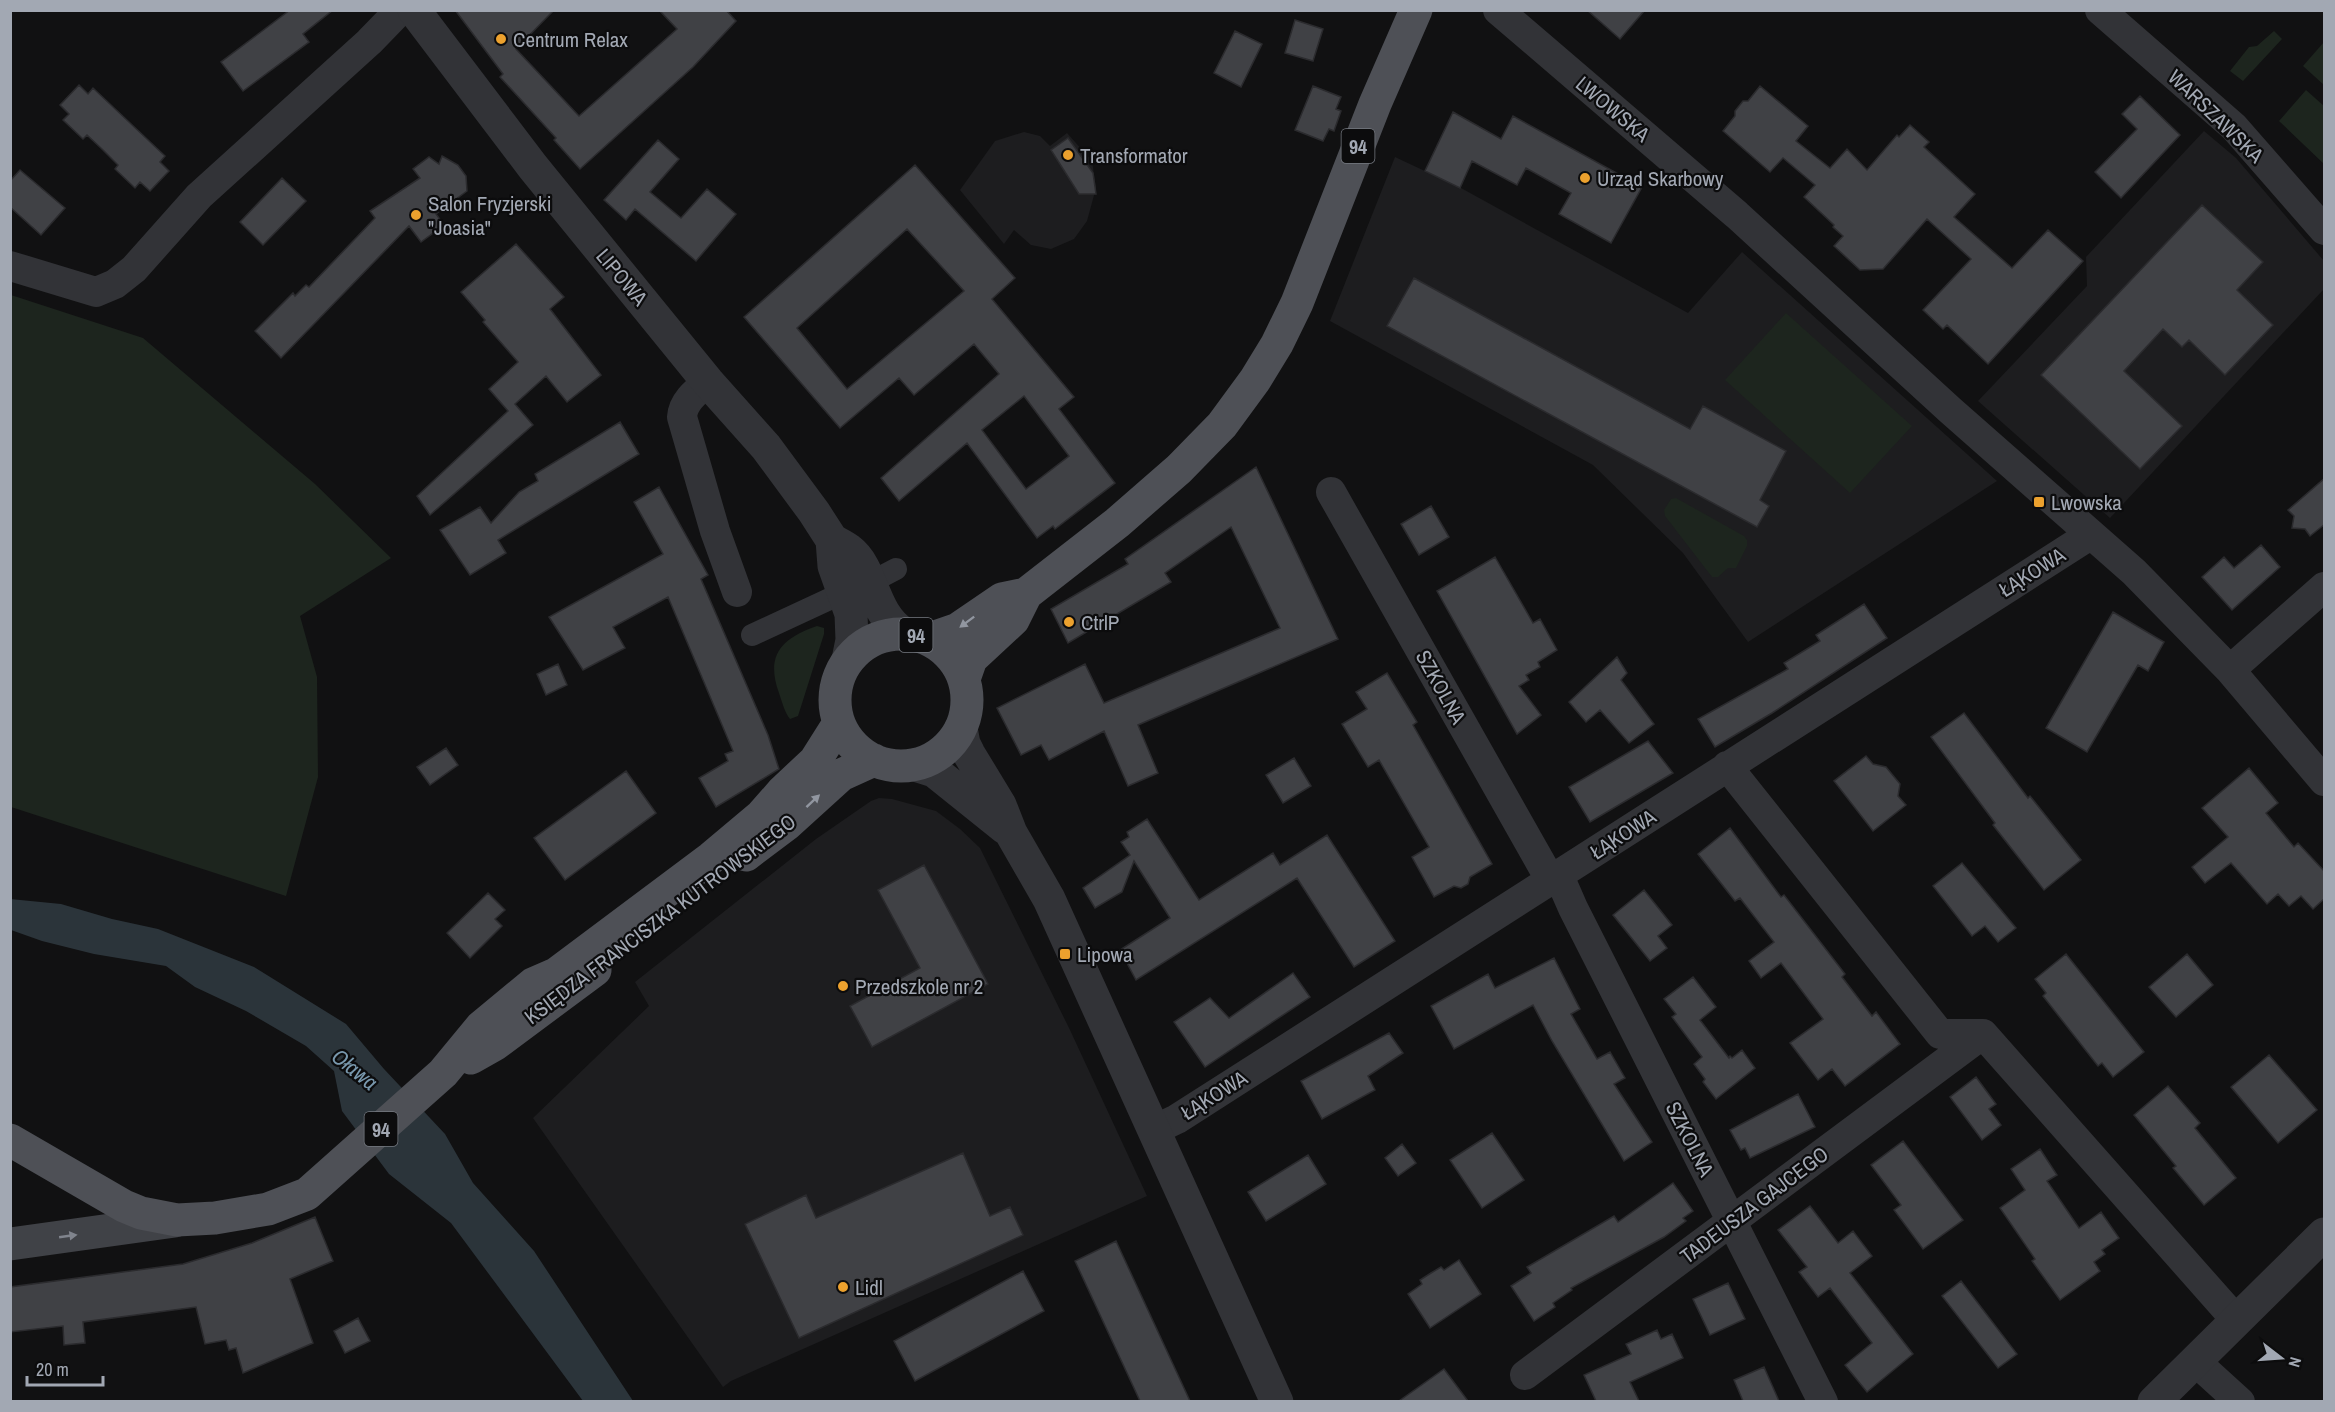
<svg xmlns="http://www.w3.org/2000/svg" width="2335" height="1412" viewBox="0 0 2335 1412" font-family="'Archivo Narrow',sans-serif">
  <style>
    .built { fill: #1d1d1f }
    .green { fill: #1d251e }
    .water { fill: #2b343a }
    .building { fill: #404145; stroke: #2b2b2e; stroke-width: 1.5; fill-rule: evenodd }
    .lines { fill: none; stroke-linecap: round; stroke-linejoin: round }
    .pedestrian { stroke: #323337; stroke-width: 22 }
    .minor { stroke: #323337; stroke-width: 30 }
    .tertiary { stroke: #323337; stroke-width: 33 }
    .secondary { stroke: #404247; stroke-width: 33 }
    .primary { stroke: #4e5056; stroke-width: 33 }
    .oneway { fill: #9196a0 }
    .oneway2 { fill: #80848d }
    .poi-dot { fill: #eca12e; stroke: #0c0c0d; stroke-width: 2 }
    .labels { text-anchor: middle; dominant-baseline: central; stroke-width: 4.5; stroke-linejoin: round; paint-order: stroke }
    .shield { fill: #0c0c0d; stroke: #757981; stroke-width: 1.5 }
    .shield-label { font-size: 20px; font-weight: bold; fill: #a2a8b3 }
    .poi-label { font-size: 21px; fill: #a2a8b3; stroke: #0c0c0d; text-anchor: start }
    .street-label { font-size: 21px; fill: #a2a8b3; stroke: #0c0c0d }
    .water-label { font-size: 22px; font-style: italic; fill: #7998ad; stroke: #0c0c0d }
  </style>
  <rect width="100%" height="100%" fill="#111112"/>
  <path class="built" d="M2204 131 2236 158 2324 261V289L2110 518 1978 401 2087 286 2086 257Z
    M1024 132 1040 136 1050 146 1067 133 1092 161 1096 188 1087 221 1074 239 1051 249 1031 245 1014 230 1004 244 960 190 995 141Z
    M1395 157 1461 188 1688 313 1742 252 1997 481 1748 642 1683 553 1593 465 1330 321Z
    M879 798 892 799 936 811 960 829 980 848 1070 1030 1147 1196 731 1381 723 1387 533 1118 649 1006 635 982 816 839 871 801Z"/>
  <path class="green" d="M2274 31 2282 39 2243 81 2230 71 2249 47 2257 46Z
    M2324 42V85L2303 66Z
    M2306 90 2324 106V164L2279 121Z
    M11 295 143 338 315 484 391 558 300 616 317 677 318 777 286 896 11 807Z
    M1786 313 1912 426 1850 493 1725 380Z
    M1676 498 1744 536 1747 540V546L1736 568H1728L1718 577H1712L1665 516 1664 510 1671 499Z
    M817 626 824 628V634L798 716 790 719C785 713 782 702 779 693 765 655 782 638 817 626Z"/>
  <path class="water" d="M10 899 61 904 112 919 158 929 254 967 346 1024 384 1069 445 1134 473 1183 534 1251 633 1401H583L451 1223 389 1174 342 1111 334 1071 306 1046 246 1011 195 987 166 966 94 954 42 941 11 930Z"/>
  <path class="building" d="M290 10H333L303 34 309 42 243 91 221 62Z
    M455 10H554L516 49 579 116 677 29 659 10H726L736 21 693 67 580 169 554 140 556 138 500 77 503 74Z
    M1587 10H1645L1620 39Z
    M1295 20 1323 29 1313 61 1285 53Z
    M1235 31 1262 44 1241 87 1214 73Z
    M79 85 88 94 93 88 165 156 160 162 169 171 150 191 140 182 135 188 115 169 118 165 103 150 87 135 83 139 63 120 69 114 60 105Z
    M1313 86 1341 97 1336 109 1341 111 1334 131 1329 129 1323 141 1295 130Z
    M1760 86 1808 126 1796 141 1830 168 1847 149 1867 170 1897 135 1899 137 1910 125 1929 142 1924 147 1975 194 1954 217 2012 268 2048 230 2083 261 1988 364 1947 325 1943 329 1923 310 1971 259 1927 219 1883 269 1860 270 1834 246 1843 236 1833 227 1834 225 1804 197 1815 185 1783 158 1770 172 1723 131 1735 116V111L1743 101H1748Z
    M2140 96 2180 135 2121 198 2095 172 2137 129 2122 114Z
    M1453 112 1501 139 1513 116 1642 187 1611 243 1559 214 1571 193 1526 168 1517 185 1472 161 1460 188 1425 171Z
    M1068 138 1093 173 1096 194H1079L1051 150Z
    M658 140 679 159 650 192 681 218 707 189 736 214 696 261 635 209 626 220 604 200Z
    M442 156 458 165 466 176 467 191 436 214 444 225 421 242 409 226 281 358 255 331 293 293 295 296 306 285 309 287 375 218 370 211 420 178 413 169 429 157 439 164Z
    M915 165 1015 278 992 299 1074 397 1059 409 1115 483 1055 529 1053 526 1037 538 967 443 899 501 881 478 999 374 974 344 914 395 899 378 840 428 744 317ZM907 229 964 291 847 389 797 328ZM1024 396 1069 456 1026 489 982 430Z
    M20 170 65 208 41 235 10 207V181Z
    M282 178 306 201 263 245 240 222Z
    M2202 205 2263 262 2237 290 2273 325 2225 375 2189 340 2182 347 2163 329 2124 371 2182 426 2140 469 2041 375Z
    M516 244 564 297 550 309 601 375 567 402 546 376 515 404 533 425 430 515 417 496 508 411 489 389 518 362 483 322 485 320 461 292Z
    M1414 278 1690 429 1703 406 1786 451 1760 500 1769 506 1757 527 1387 326Z
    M620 422 639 454 498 540 506 553 470 575 440 530 480 507 491 523 519 492 538 481 535 474Z
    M1256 467 1338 639 1138 725 1158 773 1128 786 1104 731 1049 760 1041 745 1021 755 997 708 1085 664 1104 703 1280 628 1231 527 1165 573 1171 582 1068 643 1051 609 1128 564 1125 559Z
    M2325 478V524L2310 536 2305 529 2292 528 2294 516 2288 510Z
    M659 487 708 575 701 579 768 735 779 769 716 807 699 778 728 761 725 754 733 751 668 597 613 627 625 648 583 670 549 617 663 554 634 502Z
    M1431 506 1449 537 1419 555 1401 524Z
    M2261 545 2280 567 2232 610 2202 577 2224 557 2234 568Z
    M1495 557 1533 623 1540 619 1557 650 1538 662 1540 667 1526 675 1529 680 1519 686 1541 715 1517 734 1437 591Z
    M1864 604 1887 638 1772 713 1715 747 1698 719 1788 669 1784 663 1820 641 1816 635Z
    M2113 612 2164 642 2148 671 2138 665 2087 752 2046 728Z
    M1617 657 1627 673 1621 680 1654 724 1629 743 1600 710 1586 722 1569 702Z
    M558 664 567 685 546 695 537 674Z
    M1387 673 1417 722 1413 725 1492 864 1470 877 1468 884 1461 888 1454 886 1434 897 1412 857 1429 847 1379 760 1368 767 1342 724 1367 709 1356 692Z
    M1964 713 2028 798 2030 796 2081 860 2044 890 1993 825 1995 823 1931 737Z
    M1648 741 1673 773 1590 822 1569 787Z
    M446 748 458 765 430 785 417 767Z
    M1866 756 1873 764 1886 767 1900 784 1898 796 1906 805 1873 831 1834 781Z
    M1294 758 1311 786 1283 803 1266 775Z
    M2249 768 2278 803 2266 813 2294 847 2298 843 2325 872V898L2313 909 2301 896 2289 906 2278 894 2267 904 2231 863 2205 883 2192 867 2228 837 2202 808Z
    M626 771 656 813 565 880 534 838Z
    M1147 819 1199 900 1273 853 1280 865 1327 835 1395 941 1354 967 1297 878 1136 980 1120 950 1170 918 1134 861 1122 892 1095 908 1083 888 1130 855 1121 842 1129 837 1127 832Z
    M1730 828 1781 897 1784 895 1845 974 1842 977 1872 1016 1876 1012 1900 1044 1845 1086 1832 1069 1818 1080 1790 1043 1823 1019 1781 963 1761 978 1749 961 1774 942 1740 898 1735 901 1698 854Z
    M1962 863 2016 928 1998 942 1985 926 1972 936 1933 886Z
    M924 865 988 984 872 1047 850 1006 920 968 878 890Z
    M1644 890 1672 925 1658 936 1667 948 1650 961 1613 915Z
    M488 893 505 910 495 919 502 926 470 958 447 933Z
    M2066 954 2144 1052 2113 1077 2102 1063 2098 1066 2043 996 2046 993 2035 979Z
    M2187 954 2213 985 2176 1017 2149 987Z
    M1554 958 1580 1009 1571 1014 1597 1059 1610 1052 1625 1078 1614 1084 1652 1142 1624 1161 1552 1041 1533 1005 1454 1049 1431 1006 1488 974 1495 988Z
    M1293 973 1310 997 1205 1067 1174 1022 1210 998 1229 1018Z
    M1693 977 1716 1007 1700 1020 1729 1058 1730 1056 1732 1058 1742 1050 1755 1068 1716 1099 1703 1082 1705 1079 1694 1064 1702 1057 1672 1017 1676 1014 1664 999Z
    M1389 1033 1403 1053 1368 1076 1375 1090 1322 1119 1301 1081Z
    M2269 1055 2317 1110 2278 1143 2231 1087Z
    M1976 1077 1996 1104 1989 1109 2001 1125 1982 1140 1950 1097Z
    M2168 1086 2200 1123 2195 1128 2236 1178 2204 1205 2173 1168 2176 1166 2134 1115Z
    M1798 1094 1815 1127 1750 1158 1745 1148 1741 1150 1730 1130Z
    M1492 1133 1524 1180 1482 1208 1450 1160Z
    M1903 1141 1963 1220 1923 1249 1894 1210 1901 1205 1871 1165Z
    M1402 1144 1416 1163 1398 1176 1385 1158Z
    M2040 1149 2057 1175 2047 1181 2079 1228 2101 1212 2119 1238 2102 1250 2105 1254 2094 1262 2100 1271 2060 1300 2032 1261 2035 1259 2000 1208 2025 1190 2011 1169Z
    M963 1153 990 1216 1010 1207 1023 1235 799 1338 745 1224 806 1195 816 1218Z
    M1308 1155 1326 1184 1266 1221 1248 1192Z
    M1673 1183 1693 1211 1683 1218 1686 1221 1664 1237 1571 1288 1572 1290 1553 1303 1555 1307 1534 1321 1511 1286 1531 1273 1527 1267 1614 1216 1618 1222Z
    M1810 1206 1838 1243 1853 1231 1872 1256 1850 1273 1913 1354 1867 1392 1845 1365 1872 1343 1830 1288 1818 1297 1799 1272 1807 1267 1778 1230Z
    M315 1217 333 1261 290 1279 313 1343 243 1373 236 1348 229 1350 226 1340 205 1344 196 1307 83 1322 85 1343 64 1345 63 1326 10 1332V1287L183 1264 252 1243Z
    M1116 1241 1190 1401H1140L1075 1261Z
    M1459 1260 1481 1294 1430 1328 1408 1294 1422 1284 1420 1280 1431 1273 1441 1267 1444 1270Z
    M1023 1271 1044 1311 915 1381 894 1341Z
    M1961 1281 2017 1354 1998 1368 1942 1296Z
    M1728 1283 1745 1319 1710 1335 1693 1299Z
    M358 1318 370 1341 345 1353 334 1331Z
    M1657 1330 1661 1339 1672 1334 1683 1358 1630 1382 1639 1401H1596L1584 1375 1631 1354 1626 1344Z
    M1764 1367 1779 1401H1743L1734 1380Z
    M1444 1369 1468 1401H1399Z"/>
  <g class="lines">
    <path class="pedestrian" d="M875 580 896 569
      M752 635 836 596"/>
    <path class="minor" d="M1498 10 1737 215 1950 410 2134 572 2230 670 2324 781
      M2100 10 2234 127 2324 230
      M10 266 96 292 115 284 134 269 199 196 369 42 400 10
      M708 382C697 391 683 401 682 417L715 531 737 592
      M1331 492 1551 881
      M2230 670 2324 587
      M1727 766 1940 1034H1983L2237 1321
      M1559 876 1573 908 1823 1402
      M1154 1130 1177 1119C1482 925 1785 729 2090 535
      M2196 1362 2240 1402
      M1525 1375 1983 1034"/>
    <path class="tertiary" d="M414 10 533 167 708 382 766 447 814 512 832 540 834 566 851 614 852 640 848 660
      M832 540C837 543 844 546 849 550 874 569 871 612 903 633
      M961 728 964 744 969 754 1000 805 1011 833 1049 899 1277 1402
      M915 765 934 771 1005 828
      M2154 1402 2324 1234"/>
    <path class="secondary" d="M10 1244 175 1221"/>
    <path class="primary" d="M835 700a66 66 0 1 1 132 0a66 66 0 1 1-132 0Z
      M929 639 958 629 1002 599 1026 594
      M964 679 971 659 1013 620 1026 594 1117 523 1179 469 1222 425 1255 380 1277 344 1297 303 1375 104 1416 10
      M746 855 787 824 841 775 874 760
      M471 1058 494 1045 595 970
      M10 1140 124 1206 141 1213 177 1220 215 1218 268 1209 307 1194 443 1073 481 1027 533 984 556 974 711 858 761 816 783 791 815 761 839 723"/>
  </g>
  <defs><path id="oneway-solid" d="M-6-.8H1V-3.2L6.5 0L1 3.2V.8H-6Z" transform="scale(1.5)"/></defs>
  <g class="oneway">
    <use href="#oneway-solid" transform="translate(967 622) rotate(143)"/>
    <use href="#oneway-solid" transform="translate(813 801) rotate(-43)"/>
  </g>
  <use class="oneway2" href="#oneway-solid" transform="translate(68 1236) rotate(-8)"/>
  <g class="poi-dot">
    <circle cx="501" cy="39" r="6"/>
    <circle cx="1068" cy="155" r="6"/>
    <circle cx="1585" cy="178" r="6"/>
    <circle cx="416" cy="215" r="6"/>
    <rect x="2033" y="496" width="12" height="12" rx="3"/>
    <circle cx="1069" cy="622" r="6"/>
    <rect x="1059" y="948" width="12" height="12" rx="3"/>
    <circle cx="843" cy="986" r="6"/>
    <circle cx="843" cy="1287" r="6"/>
  </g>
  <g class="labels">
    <g class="shield">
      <rect x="1341.5" y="129" width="33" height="34" rx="4.5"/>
      <rect x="899.5" y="618" width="33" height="34" rx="4.5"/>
      <rect x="364.5" y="1112" width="33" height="34" rx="4.5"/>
    </g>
    <g class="shield-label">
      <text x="1358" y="146">94</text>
      <text x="916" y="635">94</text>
      <text x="381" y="1129">94</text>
    </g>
    <g class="poi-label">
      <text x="513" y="39">Centrum Relax</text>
      <text x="1080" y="155">Transformator</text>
      <text x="1597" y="178">Urząd Skarbowy</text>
      <text x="428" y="203">Salon Fryzjerski<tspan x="428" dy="24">"Joasia"</tspan></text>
      <text x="2051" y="502">Lwowska</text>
      <text x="1081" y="622">CtrlP</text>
      <text x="1077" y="954">Lipowa</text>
      <text x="855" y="986">Przedszkole nr 2</text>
      <text x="855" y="1287">Lidl</text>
    </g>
    <g class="street-label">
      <text transform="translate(1613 109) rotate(40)">LWOWSKA</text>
      <text transform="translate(2216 116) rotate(44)">WARSZAWSKA</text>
      <text transform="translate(622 277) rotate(50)">LIPOWA</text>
      <text transform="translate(2032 572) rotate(-32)">ŁĄKOWA</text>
      <text transform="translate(1441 687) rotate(61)">SZKOLNA</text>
      <text transform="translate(1623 834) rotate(-33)">ŁĄKOWA</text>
      <text transform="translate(660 919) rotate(-37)">KSIĘDZA FRANCISZKA KUTROWSKIEGO</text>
      <text transform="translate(1214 1095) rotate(-32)">ŁĄKOWA</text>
      <text transform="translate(1690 1139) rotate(63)">SZKOLNA</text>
      <text transform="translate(1754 1205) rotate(-37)">TADEUSZA GAJCEGO</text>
    </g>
    <g class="water-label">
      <text transform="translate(355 1069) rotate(39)">Oława</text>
    </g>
  </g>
  <rect width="2335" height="1412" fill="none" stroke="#a2a8b3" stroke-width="24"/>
  <g transform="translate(2281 1358) rotate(107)" stroke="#0c0c0d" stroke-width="4.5" paint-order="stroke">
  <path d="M0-4.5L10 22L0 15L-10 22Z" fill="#a2a8b3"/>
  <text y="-9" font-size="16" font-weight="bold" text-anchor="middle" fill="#a2a8b3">N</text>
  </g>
  <path d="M27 1376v9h76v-9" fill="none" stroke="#a2a8b3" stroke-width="3"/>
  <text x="36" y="1376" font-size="18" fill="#a2a8b3" stroke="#0c0c0d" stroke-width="4.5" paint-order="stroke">20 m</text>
</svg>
